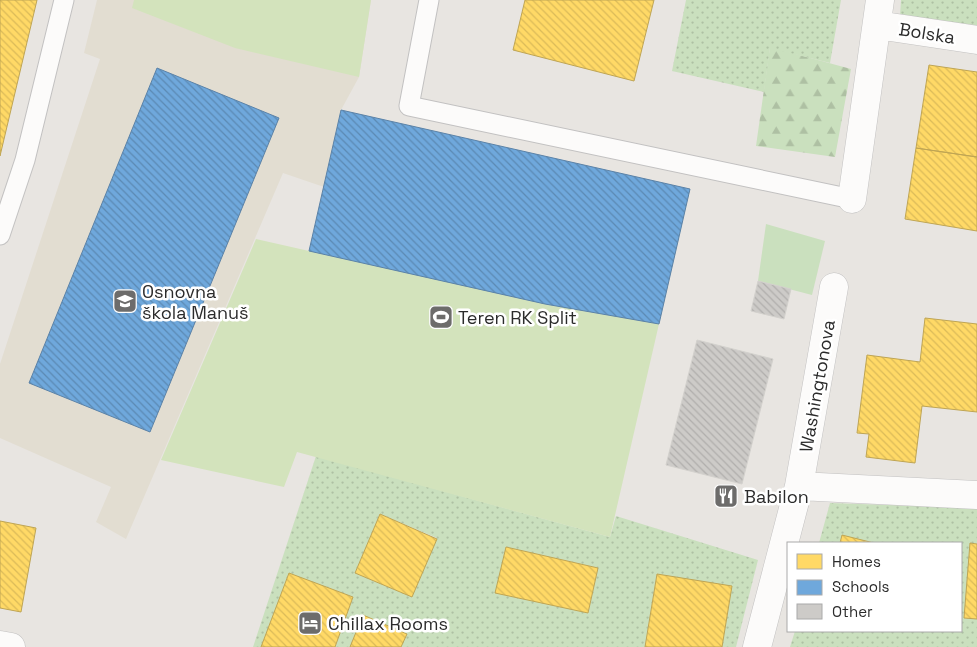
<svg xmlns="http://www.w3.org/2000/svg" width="977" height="647" viewBox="0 0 977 647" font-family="'Space Grotesk',sans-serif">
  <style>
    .education { fill: #e2ddd1 }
    .grass { fill: #cae0be }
    .forest { fill: url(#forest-firs) }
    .park { fill: url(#park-dots); fill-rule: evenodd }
    .pitch { fill: #d3e3bc }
    .homes { fill: url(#homes-back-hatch); stroke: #bfa554 }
    .schools { fill: url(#schools-back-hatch); stroke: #5b82a7 }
    .building { fill: url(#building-back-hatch); stroke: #d3d1cd }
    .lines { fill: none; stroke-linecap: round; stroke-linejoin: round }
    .lane-casing { stroke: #c2c1c1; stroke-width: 21 }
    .street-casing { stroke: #c2c1c1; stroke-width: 29 }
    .secondary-casing { stroke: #c2c1c1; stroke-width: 29 }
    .lane { stroke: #fcfbfa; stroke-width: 19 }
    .street { stroke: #fcfbfa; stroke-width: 28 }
    .secondary { stroke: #fcfbfa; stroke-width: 28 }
    .labels { text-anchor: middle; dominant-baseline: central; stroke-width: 5; stroke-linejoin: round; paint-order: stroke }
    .street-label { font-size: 18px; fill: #2b2b2b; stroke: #fff }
    .poi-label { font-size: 18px; fill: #2b2b2b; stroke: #fff; text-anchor: start }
  </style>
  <defs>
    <pattern id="forest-firs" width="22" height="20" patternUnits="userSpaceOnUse" patternTransform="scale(1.25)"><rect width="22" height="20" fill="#cae0be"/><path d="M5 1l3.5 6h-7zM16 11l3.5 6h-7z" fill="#aec0a3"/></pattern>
    <pattern id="park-dots" width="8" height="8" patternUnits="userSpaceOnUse" patternTransform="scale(1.25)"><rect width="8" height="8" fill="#cae0be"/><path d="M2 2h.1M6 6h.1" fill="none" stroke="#aec0a3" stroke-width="1.8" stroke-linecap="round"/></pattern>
    <pattern id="homes-back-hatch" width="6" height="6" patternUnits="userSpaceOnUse" patternTransform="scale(1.25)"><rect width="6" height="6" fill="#ffd966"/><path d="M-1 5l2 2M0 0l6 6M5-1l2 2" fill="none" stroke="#dbba59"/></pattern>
    <pattern id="schools-back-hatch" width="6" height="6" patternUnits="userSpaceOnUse" patternTransform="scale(1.25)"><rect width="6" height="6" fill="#6fa8dc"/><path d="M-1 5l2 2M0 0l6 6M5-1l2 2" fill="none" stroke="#5b89b3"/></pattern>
    <pattern id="building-back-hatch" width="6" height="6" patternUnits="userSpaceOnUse" patternTransform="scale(1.25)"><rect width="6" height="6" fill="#cdcbc8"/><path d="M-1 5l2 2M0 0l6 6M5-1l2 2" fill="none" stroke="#b0aeac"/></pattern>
  </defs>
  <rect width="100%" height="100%" fill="#e8e5e1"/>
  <path class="education" d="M97 0H371L359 77 341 110 324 187 283 173 126 539 96 522 111 487 0 438V364L100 59 84 53Z"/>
  <path class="grass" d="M766 224 825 241 812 295 758 281Z"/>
  <path class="forest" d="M770 47 851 69 835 157 756 146Z"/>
  <path class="park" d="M686 0H841L830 63 770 48 764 92 672 71Z
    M901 0H977V26L900 16Z
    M316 456 610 537 616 516 758 560 736 647H722L657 574 645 647H401L364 616 350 647H335L353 597 289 574 261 647H253ZM380 514 437 538 412 597 355 573ZM506 547 598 568 588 613Z
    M830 503 977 508V544L971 543 964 618 977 619V647H790L795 631H961V543H874L842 536 840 543H819Z"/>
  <path class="pitch" d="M134 0H371L359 77 235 48 132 8Z
    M690 189 610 537 297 452 284 487 161 460 256 239 309 251Z"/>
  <path class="homes" d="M0 0H37L0 156Z
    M525 0H654L634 81 513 50Z
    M929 65 977 72V157L916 148Z
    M916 148 977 157V231L905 219Z
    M925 318 977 324V412L922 406 915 463 866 457 869 434 857 433 867 355 920 362Z
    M380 514 437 539 412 597 355 573Z
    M0 521 36 528 21 612 0 608Z
    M842 535 874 543H840Z
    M970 543 977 544V619L964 618Z
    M506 547 598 568 588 613 495 593Z
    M289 573 353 597 335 647H261Z
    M657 574 732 586 722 647H645Z
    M363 615 407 634 401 647H350Z"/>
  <path class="schools" d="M157 68 279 118 150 432 29 383Z
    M341 110 690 189 659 324 545 304 309 251Z"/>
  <path class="building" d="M758 281 791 289 784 319 751 311Z
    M697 340 773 359 742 484 666 465Z"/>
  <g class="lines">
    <g class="lane-casing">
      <path id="lane" d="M429 0 409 106 852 199
        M0 235 25 160 64 0"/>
    </g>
    <g class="street-casing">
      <path id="street" d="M877 25 977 40
        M852 199 880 0
        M799 486 977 495
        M757 647 799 486 834 287"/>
    </g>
    <g class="secondary-casing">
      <path id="secondary" d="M0 645 11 647"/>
    </g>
    <use href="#lane" class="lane"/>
    <use href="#street" class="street"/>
    <use href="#secondary" class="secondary"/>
  </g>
  <defs>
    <g id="school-square" transform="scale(1.25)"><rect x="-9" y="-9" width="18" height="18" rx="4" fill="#6d6c6b" stroke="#fff"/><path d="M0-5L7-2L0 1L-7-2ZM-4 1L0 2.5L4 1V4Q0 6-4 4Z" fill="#fff"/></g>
    <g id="stadium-square" transform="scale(1.25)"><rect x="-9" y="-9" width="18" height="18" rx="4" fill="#6d6c6b" stroke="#fff"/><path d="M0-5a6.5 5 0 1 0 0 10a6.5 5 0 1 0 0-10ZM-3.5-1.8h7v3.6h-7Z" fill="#fff"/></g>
    <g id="restaurant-square" transform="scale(1.25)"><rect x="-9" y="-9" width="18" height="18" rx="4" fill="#6d6c6b" stroke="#fff"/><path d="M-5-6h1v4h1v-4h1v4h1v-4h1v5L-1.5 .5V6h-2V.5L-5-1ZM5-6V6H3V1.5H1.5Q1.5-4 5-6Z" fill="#fff"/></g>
    <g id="hotel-square" transform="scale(1.25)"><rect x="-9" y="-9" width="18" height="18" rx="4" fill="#6d6c6b" stroke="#fff"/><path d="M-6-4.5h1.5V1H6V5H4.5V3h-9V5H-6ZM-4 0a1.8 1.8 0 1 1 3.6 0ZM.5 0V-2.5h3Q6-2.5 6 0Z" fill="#fff"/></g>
  </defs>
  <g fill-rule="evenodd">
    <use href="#school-square" x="125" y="301"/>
    <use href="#stadium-square" x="441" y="317"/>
    <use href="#restaurant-square" x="726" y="496"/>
    <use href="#hotel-square" x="310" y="623"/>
  </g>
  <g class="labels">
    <g class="street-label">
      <text transform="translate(927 33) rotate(9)">Bolska</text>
      <text transform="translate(817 386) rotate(-80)">Washingtonova</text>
    </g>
    <g class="poi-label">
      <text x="142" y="291">Osnovna<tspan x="142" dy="21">škola Manuš</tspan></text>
      <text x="458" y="317">Teren RK Split</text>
      <text x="744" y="496">Babilon</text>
      <text x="328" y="623">Chillax Rooms</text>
    </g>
  </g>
  <rect x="787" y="542" width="175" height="90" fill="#ffffff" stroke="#aaaaaa"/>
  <rect x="797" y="554" width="25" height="15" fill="#ffd966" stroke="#aaaaaa"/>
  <text x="832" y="567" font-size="15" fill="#2b2b2b">Homes</text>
  <rect x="797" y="580" width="25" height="15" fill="#6fa8dc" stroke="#aaaaaa"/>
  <text x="832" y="592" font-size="15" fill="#2b2b2b">Schools</text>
  <rect x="797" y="604" width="25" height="15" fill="#cdcbc8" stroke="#aaaaaa"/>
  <text x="832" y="617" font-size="15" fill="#2b2b2b">Other</text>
</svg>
